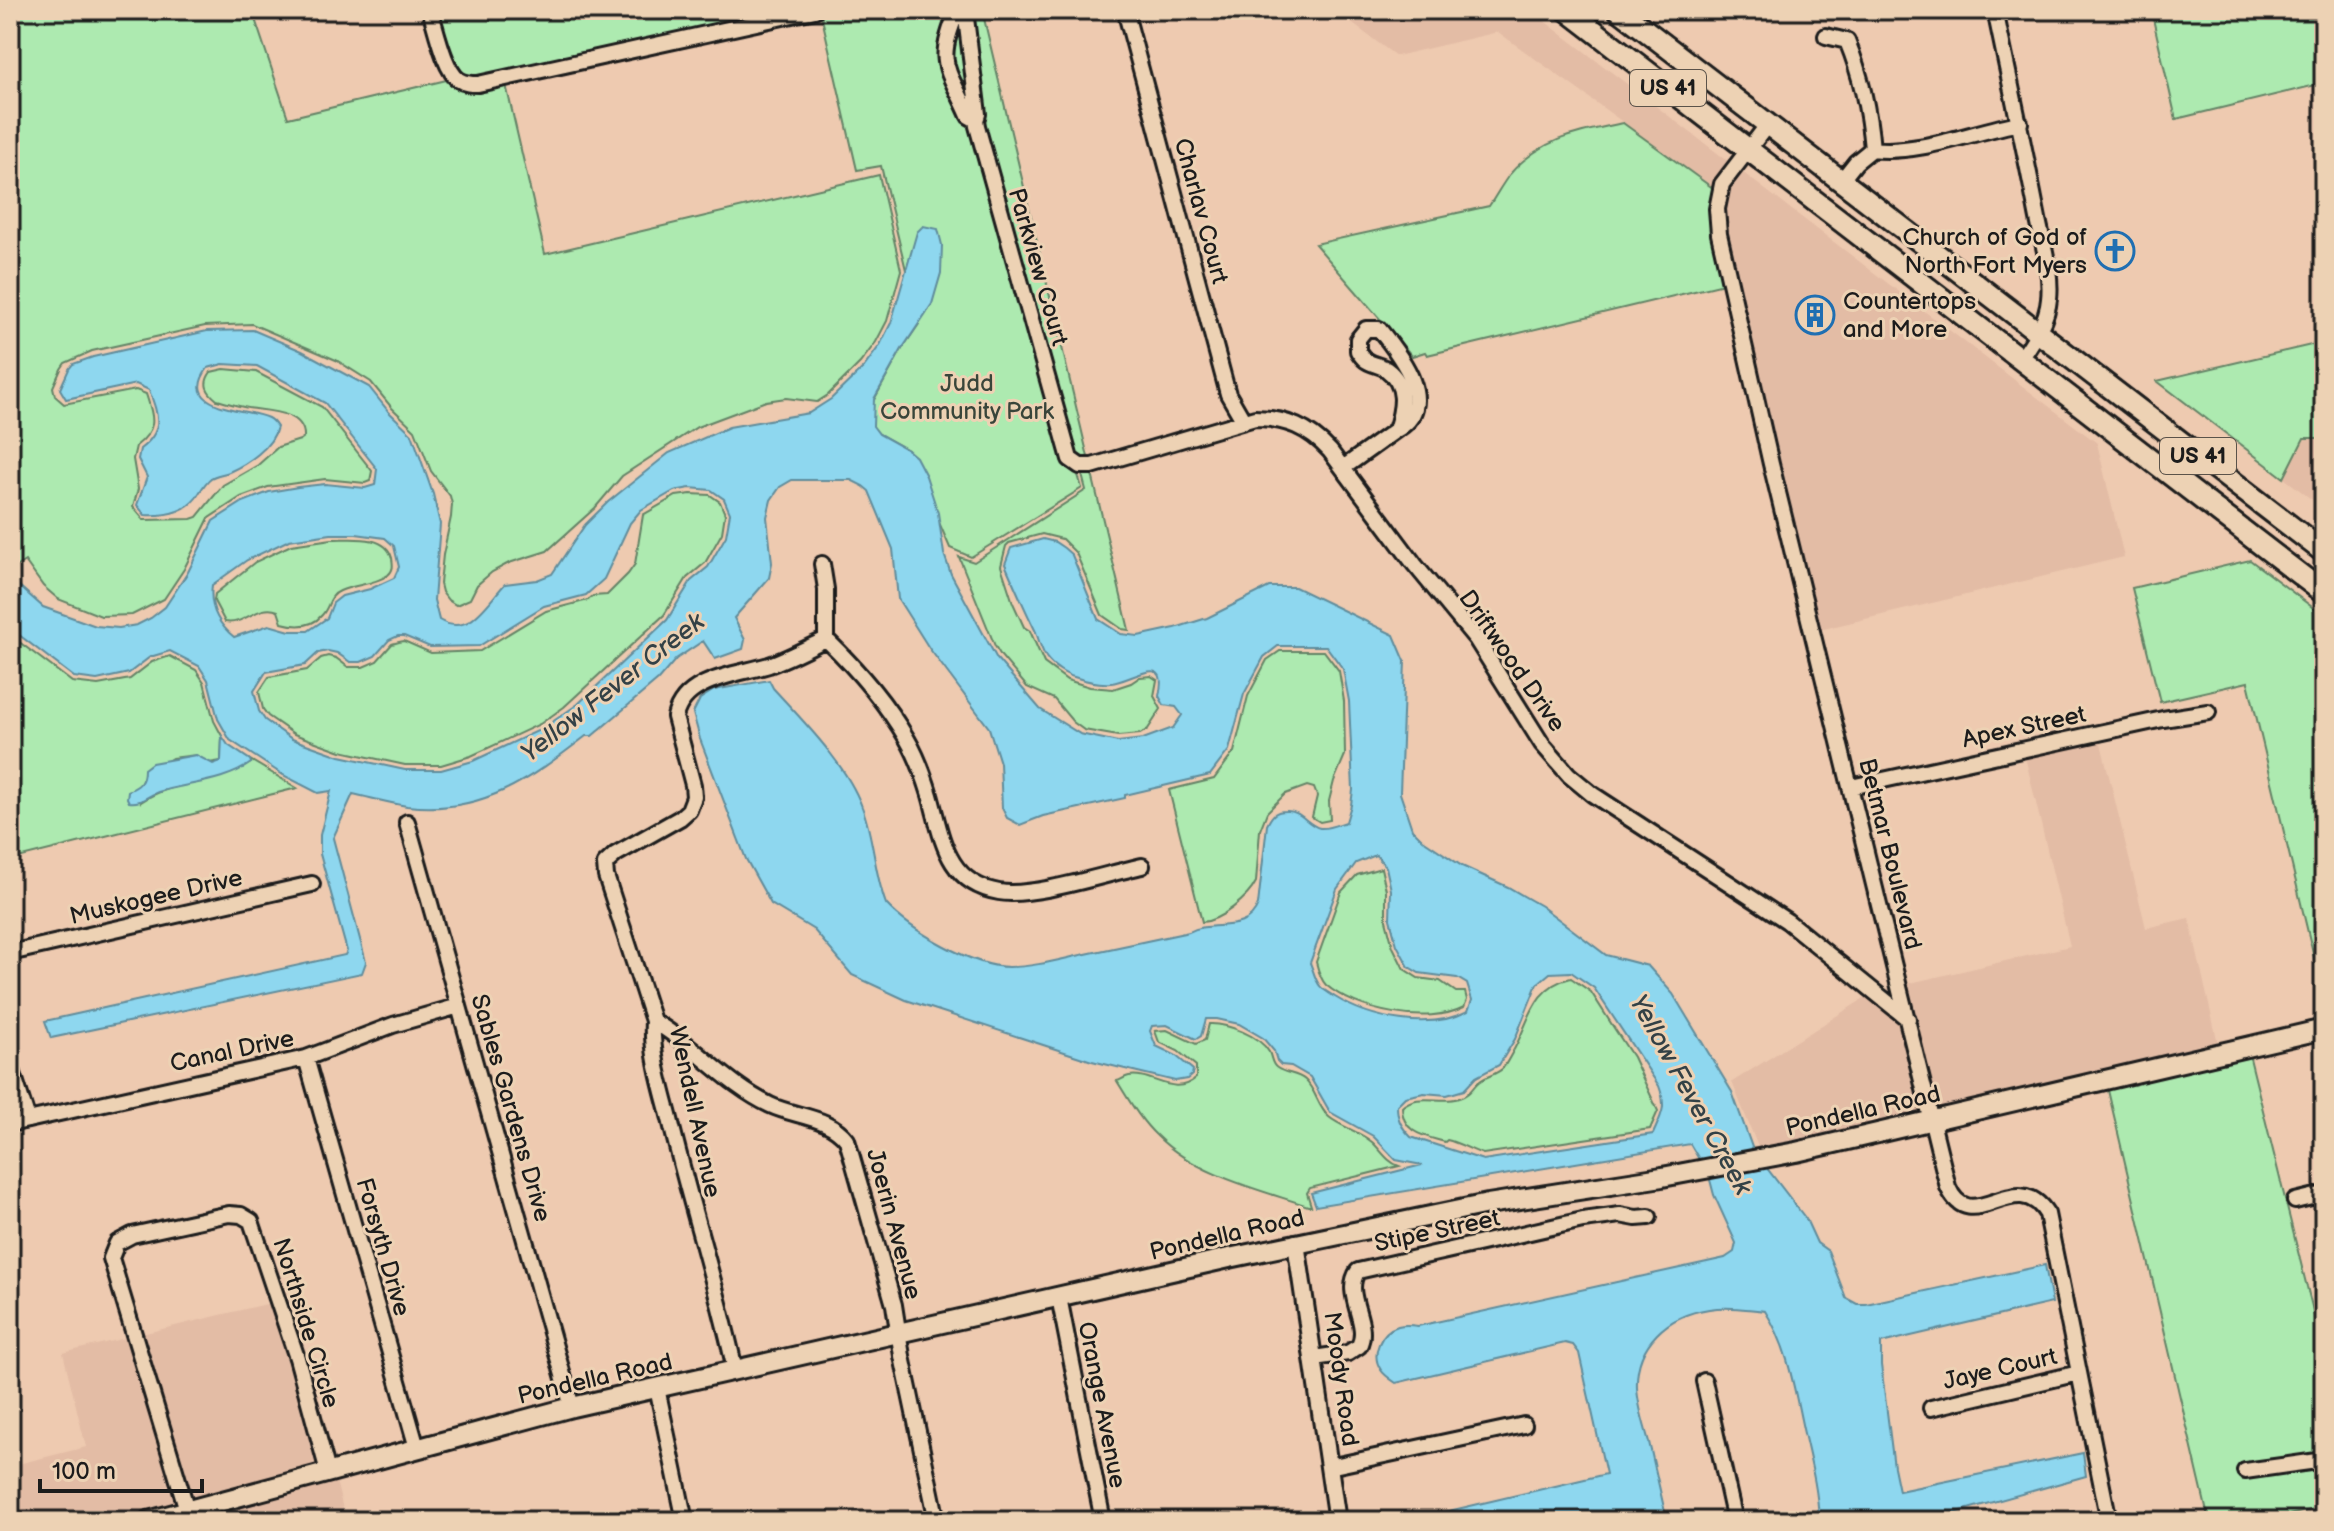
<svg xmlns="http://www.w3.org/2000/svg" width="2334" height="1531" font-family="'Balsamiq Sans',sans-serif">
<rect width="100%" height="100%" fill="#eecab0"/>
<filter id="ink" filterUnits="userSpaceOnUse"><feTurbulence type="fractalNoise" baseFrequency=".0125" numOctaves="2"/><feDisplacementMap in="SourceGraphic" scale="16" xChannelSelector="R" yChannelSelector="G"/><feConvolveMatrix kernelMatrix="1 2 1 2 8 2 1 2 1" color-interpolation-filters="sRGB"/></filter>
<g filter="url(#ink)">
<path fill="#e3bca5" d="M1334,10H1530L2097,443L2124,557L1819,630L1778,464L1730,296L1721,193L1498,32L1396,56Z
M2305,438H2324V509L2284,478Z
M2098,731L2146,928L2189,918L2219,1048L1760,1152L1732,1082L1876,991L2070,946L2023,748Z
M287,1299L332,1465L120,1521H21L10,1485V1466L86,1447L63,1353Z
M335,1477L346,1521H188L187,1517Z"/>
<path fill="#adeab0" stroke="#648366" stroke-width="2" d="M10,10H252L288,118L459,77L438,10H800L504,76L545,254L879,175L901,270L887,321L876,342L860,363L828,395L817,402L786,398L766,401L697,427L622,476L595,508L547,551L509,563L492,572L477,585L470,599L456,605L448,600L442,592L440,584L443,555L451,517L452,504L450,496L431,471L415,430L392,408L371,382L336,360L252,324L205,326L92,351L65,363L61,369L53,387L55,396L64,404L136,390L146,394C154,419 158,429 136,446L133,459L138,489L133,507L144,520L191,519L197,517L223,485L258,465L278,447L300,440L304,437C305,411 267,411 248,408C238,406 228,403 217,400C207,392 202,384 211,372L224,369L256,372L322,407L372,471L370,481L365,483L325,479L268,487L241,497L209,518L184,569L164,599L132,615L101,616L58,599L43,586L25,561L17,566H10Z
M837,10H962L976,120L973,137L993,199L1000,238L1013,263L1082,488L971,557L950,548L908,450L879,434L864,418L902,349L919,324L881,166L857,170L821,14Z
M967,10H982L1129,630L1122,629L1102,615L1076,553L1062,539L1042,534L1009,543L1006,546L1001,566L1013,603L1024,627L1030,631L1044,663L1067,680L1090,687L1113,689L1131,683L1140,677L1151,676L1157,680L1154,696L1161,709L1148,729L1140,734L1118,736L1084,730L1073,722L1054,699L1027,687L1001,656L995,646L959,557L974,562L1086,490L1080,467L1064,440L978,137Z
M2151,10H2324V83L2176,119Z
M1623,123L1721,194L1728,283L1427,355L1425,352L1412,356L1315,244L1489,206C1496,196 1502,184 1510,174C1541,138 1579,132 1623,123Z
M2324,342V438H2304L2284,478L2157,381Z
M691,494L710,495L720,502L725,514L722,533L705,563L687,578L664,615L564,707L540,724L471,756L441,765H405L341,751L294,734L268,716L263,709L259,692L269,677L307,670L321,658L328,656L336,658L348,667H363L377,661L392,644L399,642L404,641L431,653L480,651L546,611L588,600L593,596L607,595L628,574L635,564L643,515L676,496Z
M332,539C352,539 386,534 392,558C393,565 394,570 388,575C374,585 356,584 340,591C328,596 330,607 322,615C312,627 296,627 282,623L278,611C258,603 244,626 225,622L214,601L215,594L255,562L291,545Z
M2250,560L2324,616V991H2322L2248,682L2160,702L2132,588Z
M10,635L72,682L98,685L130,679L152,662L170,656L196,670L204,682L214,721L222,736L221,761L209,763L196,755L172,758L144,776L139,787L141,802C173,780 217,784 251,763L250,760L297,788L10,860Z
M1280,651H1324L1339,671L1344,701L1345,755L1334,781L1329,801L1330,820L1320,822L1312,817L1317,796L1314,788L1307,786L1285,794L1267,812L1260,830L1256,882C1248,898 1220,921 1202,922L1169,790L1214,779L1234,752L1248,696L1267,660Z
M1381,868L1386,890V920L1393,947L1404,969L1418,978L1440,981L1456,992H1465L1467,1000L1464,1007C1428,1026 1356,1011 1326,985C1321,980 1318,970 1316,962L1341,892L1357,875Z
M1571,978L1591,992L1616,1031L1633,1057L1658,1111L1650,1129L1483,1154C1470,1150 1460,1143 1447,1140L1445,1142C1424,1136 1402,1133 1402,1107C1419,1090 1448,1108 1467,1094C1472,1091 1475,1084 1480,1081C1487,1076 1497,1074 1502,1069C1506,1065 1509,1058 1512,1053C1530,1023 1531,987 1571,978Z
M1209,1024C1227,1023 1260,1036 1269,1052C1272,1058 1271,1064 1277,1068C1286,1074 1297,1073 1305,1080C1316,1090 1318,1108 1329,1117C1341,1127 1359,1131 1372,1142C1381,1150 1387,1162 1399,1166L1310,1188L1307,1193L1311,1206H1308C1257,1189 1196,1175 1157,1136C1140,1120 1129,1100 1117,1081C1121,1080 1124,1077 1129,1076C1152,1072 1173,1098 1196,1078V1066L1178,1051L1159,1042L1155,1031L1167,1030L1196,1044L1205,1040Z
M2249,1054L2321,1344H2324V1507L2261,1521H2209L2107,1086Z"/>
<path fill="#8ed7ef" stroke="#608c9b" stroke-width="2" fill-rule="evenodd" d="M923,226L938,229L942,245L941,273L932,304L902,349L874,399L873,426L879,434L908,450L916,457L926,476L938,513L944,554L951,574L997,659L1040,709L1080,734L1118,742L1143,739L1173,728L1182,715L1176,707L1164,705L1159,696C1170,650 1131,682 1111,683C1099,684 1086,681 1074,677C1066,675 1054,667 1049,661C1042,654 1039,641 1036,632C1025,610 1015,587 1005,564L1011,548L1043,539L1055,542L1064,548L1072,555L1098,619L1121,634L1138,636L1175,628L1207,618L1269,587H1295L1394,635L1405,661L1400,793L1412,829L1423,840L1462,866L1508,887L1541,906L1606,955L1648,966L1673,994L1732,1092L1753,1150L1806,1219L1817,1243L1828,1251L1846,1298L1857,1304H1866L2045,1265L2052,1303L1881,1343V1365L1894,1467L1899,1491L2083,1453L2086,1476L1925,1521H1819C1818,1489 1810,1460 1803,1429C1794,1388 1788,1346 1765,1311C1746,1309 1727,1306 1709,1309C1668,1315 1635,1344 1637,1388C1638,1406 1644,1424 1649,1442C1655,1469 1661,1495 1667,1521H1412L1426,1514H1436L1606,1474L1579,1353L1573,1345L1565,1343L1396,1383C1390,1379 1384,1375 1381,1370C1370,1354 1381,1331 1398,1326C1405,1324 1412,1325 1418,1326L1725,1258L1734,1252L1736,1243L1714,1195L1709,1176L1690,1144L1316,1206L1311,1193L1422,1165L1396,1160L1373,1136L1330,1112L1310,1077L1291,1066L1281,1065L1277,1061L1274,1051L1263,1038L1239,1024L1217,1019H1206L1201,1036L1196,1039L1167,1025L1152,1026L1150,1031L1156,1046L1175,1055L1193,1070L1192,1075L1187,1079L1175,1081L1092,1061L906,1000L852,975L814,930L771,904L746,859L700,739L693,713L700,699L714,690L769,680L773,688C803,721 847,765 862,807C874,838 874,873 886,904C910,930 973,967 1009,967C1033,967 1058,960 1081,955C1117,947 1153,940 1189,932C1212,919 1246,936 1258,905L1267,825C1272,815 1275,811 1286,811C1301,810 1307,825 1320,828C1328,829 1339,824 1346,822L1351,805L1353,790L1349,701L1343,669L1326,646H1278L1264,657L1244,694L1229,750L1210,775L1125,795V798L1043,816L1020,825L1007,818L1002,808L1000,763L989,728L929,648L898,599L893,549L869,491L863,486L851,480H792L780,487L771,500L767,517L772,563L769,578L734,618L745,640L743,649L715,659L703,641L676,659L658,680L592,736H586C530,779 482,815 407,806C389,803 371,798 353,794L333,838L366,962L362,973L51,1038L45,1021L345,955L347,951L320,854V835L331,791L318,793L283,775L230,740L218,719L208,680L199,666L170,651L150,657L129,673L97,680L74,677L10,628V578L43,607L96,626L119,628L137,625L151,618L165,607L188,572L213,521L243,502L269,492L298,487L325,484L365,488L375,485L377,469L325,403L257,366L223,364L208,368C177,410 247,408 268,418C272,420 275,424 277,427C273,447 247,464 229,472C224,474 216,475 211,478C205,482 200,492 196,498C184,513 163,516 145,515L137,505L147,477L138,459L140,449C164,431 159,417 149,390L136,384L66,399L60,389L69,369L73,364L93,357L207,331L253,330L302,351L369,387L389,412L412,434L433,494L440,524L434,600L439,620C469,638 486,604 505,584L537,580L552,574L585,525L608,502L669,453L729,427L809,413L831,399L864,367L880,345L891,323L917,232ZM690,488L711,490L724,499L730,513L726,536L708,567L691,581L667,620L578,704L542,729L473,761L441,770H405L340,756L292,739L265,720L259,711L254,691L266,672L305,665L318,653L328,651L337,653L350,662H361L375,656L389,640L398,636H404L430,647L479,646L544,606L586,595L604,579L630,523L641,510L674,491ZM331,534H356L385,538L394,546L399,567L394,578L370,589L342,596L333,603L327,618L308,631H290L269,625L234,637C217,623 209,607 212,585L247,560L289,540ZM1376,855L1386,867L1391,890L1390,919L1397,945L1409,967L1419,973L1457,978L1467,984L1472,1000L1468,1011C1430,1031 1370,1019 1335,997C1331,994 1323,990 1320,986C1315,980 1313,969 1310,963L1337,889L1356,863ZM1571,972L1594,988L1659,1086C1667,1107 1662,1114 1653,1134L1483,1160L1411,1137C1401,1127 1397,1119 1397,1105L1405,1097L1424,1093L1447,1095L1464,1090L1476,1077L1499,1065L1515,1039L1537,984L1550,973Z
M222,736L228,745L250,760L251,763C225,782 188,783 158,792C147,796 141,804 129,802L127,798L128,791C140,786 144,782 144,769L152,763L196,755L213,764L221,761Z"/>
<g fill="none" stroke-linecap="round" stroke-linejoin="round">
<defs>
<path id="minor" d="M430,10C436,28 444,70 459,80C465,84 471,84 478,84L815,10
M958,10C934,65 948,67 969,116L976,120
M965,10L978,114L976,120L977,126L1070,459L1080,466H1092L1255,418C1286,418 1309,428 1330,451L1415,565L1476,639L1542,744L1569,775L1592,794L1787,921L1908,1019
M1125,10L1228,394L1243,420
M1995,10C2009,78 2024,146 2037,214C2042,241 2052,272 2049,299C2047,322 2033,341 2021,359
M1826,36L1847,41C1861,75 1869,113 1872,149
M1768,124L1722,184L1717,209L1719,234L1771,464L1948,1187C1971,1240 2016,1164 2047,1214L2109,1521
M1841,181L1856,162L1872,149C1920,155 1973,131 2020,123
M1366,329H1379C1401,356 1440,406 1396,430C1403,408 1408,385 1386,369C1380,365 1373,365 1367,361C1363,359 1361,355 1358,351V339Z
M1343,468L1396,430
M822,564L826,589V639C856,668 886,703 907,739C917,756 924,775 930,795C942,837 946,883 999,892C1032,898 1106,874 1142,866
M1851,787L2163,719L2208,712
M407,822L572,1407
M10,953L312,884
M653,1021C695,1045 726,1084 770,1105C795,1117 829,1116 847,1140L894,1305L902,1356L937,1521
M306,1058L417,1448
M10,1064L28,1120
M10,1124L306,1058L393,1025L459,1006
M2295,1201L2324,1194
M1059,1297L1103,1521
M1314,1358L1348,1353L1359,1346C1371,1323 1342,1294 1358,1271L1583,1220L1620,1215L1636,1218L1649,1217
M735,1370C717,1286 690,1203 670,1119C662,1088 651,1053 653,1021L606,876L605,864L616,854L680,818L689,810L694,797L693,785L675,717C684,678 736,675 769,665C789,658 807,648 826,639
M1704,1381L1735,1521
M657,1388L685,1521
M1931,1408L2079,1373
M1329,1467L1524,1425
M2245,1471L2324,1460
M187,1510L111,1258L117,1243L132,1235L229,1214L241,1215L251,1221L297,1358L328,1472
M10,1515L12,1521"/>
<path id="tertiary" d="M1296,1243L1337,1521"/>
<path id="secondary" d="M148,1521L572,1407L1229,1258L1488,1204L1662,1177L1796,1152L2324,1029"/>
<path id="primary" d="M1567,10L2324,593
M1619,10L2324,552"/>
</defs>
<use href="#minor" stroke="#1c1c1c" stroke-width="20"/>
<use href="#tertiary" stroke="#1c1c1c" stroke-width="22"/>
<use href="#secondary" stroke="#1c1c1c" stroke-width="24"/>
<use href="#primary" stroke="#1c1c1c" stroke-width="26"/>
<use href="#minor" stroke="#edd2b4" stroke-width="14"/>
<use href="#tertiary" stroke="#edd2b4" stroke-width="16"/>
<use href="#secondary" stroke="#edd2b4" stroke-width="18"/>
<use href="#primary" stroke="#edd2b4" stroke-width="20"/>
</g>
</g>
<defs>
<symbol id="church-ring" viewBox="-11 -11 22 22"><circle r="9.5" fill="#edd2b4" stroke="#1f6fb2" stroke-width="1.5"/><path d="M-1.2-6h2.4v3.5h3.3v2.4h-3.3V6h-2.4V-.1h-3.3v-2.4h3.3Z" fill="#1f6fb2"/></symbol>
<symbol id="building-ring" viewBox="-11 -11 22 22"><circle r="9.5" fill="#edd2b4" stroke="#1f6fb2" stroke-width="1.5"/><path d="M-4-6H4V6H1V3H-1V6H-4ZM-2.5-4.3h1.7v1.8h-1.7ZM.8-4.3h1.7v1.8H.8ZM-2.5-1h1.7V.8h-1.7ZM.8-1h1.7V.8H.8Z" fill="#1f6fb2"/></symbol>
</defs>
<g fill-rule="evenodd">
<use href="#church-ring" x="2093" y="229" width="44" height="44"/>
<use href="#building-ring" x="1793" y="293" width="44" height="44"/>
</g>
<g text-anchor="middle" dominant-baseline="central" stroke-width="6" stroke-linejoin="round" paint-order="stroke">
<g fill="#edd2b4" stroke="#5b534a" stroke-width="2">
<rect x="1630" y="70" width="76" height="36" rx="6"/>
<rect x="2160" y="438" width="76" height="36" rx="6"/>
</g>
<g font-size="22" font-weight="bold" fill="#1c1c1c">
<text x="1668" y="88">US 41</text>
<text x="2198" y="456">US 41</text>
</g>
<g font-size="24" fill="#1c1c1c" stroke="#edd2b4">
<text transform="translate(1201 211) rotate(75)">Charlav Court</text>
<text transform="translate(1038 267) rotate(74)">Parkview Court</text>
<text transform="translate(1512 661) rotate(55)">Driftwood Drive</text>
<text transform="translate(2024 727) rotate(-12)">Apex Street</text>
<text transform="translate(1890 854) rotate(76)">Betmar Boulevard</text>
<text transform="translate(156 897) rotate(-13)">Muskogee Drive</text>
<text transform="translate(232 1051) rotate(-12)">Canal Drive</text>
<text transform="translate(511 1108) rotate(74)">Sables Gardens Drive</text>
<text transform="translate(1863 1111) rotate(-13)">Pondella Road</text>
<text transform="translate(695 1112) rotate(78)">Wendell Avenue</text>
<text transform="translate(894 1224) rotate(75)">Joerin Avenue</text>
<text transform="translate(1437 1231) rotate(-12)">Stipe Street</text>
<text transform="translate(1227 1235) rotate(-13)">Pondella Road</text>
<text transform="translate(383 1247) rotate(74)">Forsyth Drive</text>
<text transform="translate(306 1323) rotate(73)">Northside Circle</text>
<text transform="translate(2000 1369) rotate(-13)">Jaye Court</text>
<text transform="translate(595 1379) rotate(-13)">Pondella Road</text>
<text transform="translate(1341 1379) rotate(82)">Moody Road</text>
<text transform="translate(1102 1405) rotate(79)">Orange Avenue</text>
</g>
<g font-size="24" fill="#1c1c1c" stroke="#edd2b4" text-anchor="end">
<text x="2087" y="237">Church of God of<tspan x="2087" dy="28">North Fort Myers</tspan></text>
<text x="1843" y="301" text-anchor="start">Countertops<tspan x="1843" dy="28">and More</tspan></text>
</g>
<g font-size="24" fill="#39453a" stroke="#edd2b4">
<text x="967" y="383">Judd<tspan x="967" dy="28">Community Park</tspan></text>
</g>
<g font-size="26" font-style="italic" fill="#334146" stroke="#edd2b4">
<text transform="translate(613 688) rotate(-38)">Yellow Fever Creek</text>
<text transform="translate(1690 1095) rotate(61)">Yellow Fever Creek</text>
</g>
</g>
<rect width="2334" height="1531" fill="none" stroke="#edd2b4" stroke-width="40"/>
<rect x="20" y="20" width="2294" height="1491" fill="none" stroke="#1c1c1c" stroke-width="3" filter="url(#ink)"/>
<path d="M40 1479v12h162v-12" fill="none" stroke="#1c1c1c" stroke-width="4"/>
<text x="52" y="1479" font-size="24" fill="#1c1c1c" stroke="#edd2b4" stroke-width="6" paint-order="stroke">100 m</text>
</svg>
